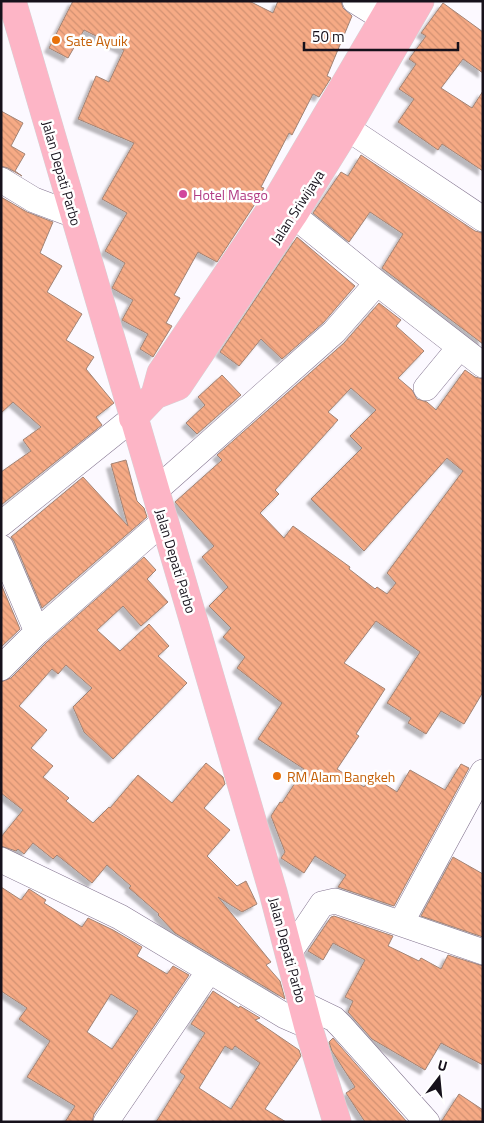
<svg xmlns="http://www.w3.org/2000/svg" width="484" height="1123" font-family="'Titillium Web',sans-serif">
<defs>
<pattern id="building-back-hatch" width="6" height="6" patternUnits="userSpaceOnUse" patternTransform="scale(1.25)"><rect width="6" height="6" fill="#f6aa85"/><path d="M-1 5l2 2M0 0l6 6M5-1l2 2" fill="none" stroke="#d29172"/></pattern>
<filter id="shadow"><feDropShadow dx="-4.5" dy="4.5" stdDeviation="1" flood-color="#0004"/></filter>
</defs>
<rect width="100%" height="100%" fill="#fcf9ff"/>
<path fill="url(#building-back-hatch)" stroke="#a28374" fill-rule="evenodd" filter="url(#shadow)" d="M73,1H249L273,13L278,1H341L343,8L352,16L327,76L331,78L319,97L313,94L292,135L289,133L261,187L264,188L253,207L217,262L198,252L174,295L180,298L166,323L172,326L153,357L140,349L148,334L122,320L133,300L112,288L125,263L105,251L127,213L102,199L134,143L78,119L96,76L109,82L124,50L84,30L68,58L49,48Z
M443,3L483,32V73L463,59L441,88L472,108L483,91V171L442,144L438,150L398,122L414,99L399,89L416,64L409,59L426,36L421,33Z
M1,111L23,123L11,146L25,154L15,171L22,176L8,168L1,166Z
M361,155L475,231L483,233V344L382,268L403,234L370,212L349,242L313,213L341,172L348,176Z
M1,197L27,212L53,222L40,253L62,266L47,292L82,314L66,340L94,357L86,369L114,403L96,417L102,425L1,505V472L31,451L23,440L41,427L13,402L1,413Z
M297,237L355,286L324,322L282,359L261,339L239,366L220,352Z
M379,303L401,320L396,326L424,351L398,378L412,390L417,399L427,402L436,410L465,370L475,377L483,379V692L464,724L441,711L426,734L408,723L411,718L387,703L420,652L376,621L344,663L385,689L356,734L359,736L337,769L364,787L372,776L397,792L410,770L445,790L461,764L469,768L394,906L338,887L346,875L315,856L304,873L281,858L285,852L271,816L280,802L282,803L304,769L258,739L282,703L237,668L245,657L223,637L231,628L209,606L228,587L202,557L214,546L175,502L222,460L217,455L344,343ZM351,388L376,410L350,436L362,448L311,499L364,551L447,458L463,471L387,573L396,583L387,594L377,587L375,589L349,569L350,567L293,526L284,538L260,513L279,494L275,490L338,420L328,412Z
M222,375L241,395L197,434L186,423L205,405L198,397Z
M126,460L137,501L144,508L147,517L42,608L14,541L11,537L83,477L128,526L111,464Z
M144,557L156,570L147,579L168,602L141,626L123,606L97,630L120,651L149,624L169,646L158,656L187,683L113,759L84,732L73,707L92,688L66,665L58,674L52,669L19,706L47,730L31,748L53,766L43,777L69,798L66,801L93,823L109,807L110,808L138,775L172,803L206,763L223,777L225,784L204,808L230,830L207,856L237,886L246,881L257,904L242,912L218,897L271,962L266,965L280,981L285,999L175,933L158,915L159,914L129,888L131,886L107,865L92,883L57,855L53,859L33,843L24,854L18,849L16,851L1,846V837L23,810L1,793V682L11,678L47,642Z
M1,584L20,629L1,647Z
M453,857L483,874V937L421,916Z
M1,887L21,900L29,889L46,900L44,903L82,927L88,918L113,930L142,947L137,956L167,974L173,966L189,975L94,1114L92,1122H65L75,1106L27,1077L50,1041L19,1019L27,1008L1,991ZM111,994L138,1011L112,1049L87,1032Z
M334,916L393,936L388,946L419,961L421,958L441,969L448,955L483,966V1065L441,1043L425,1070L372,1039L348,1012L353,1001L345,997L365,960L333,943L323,960L308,951L331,917Z
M213,991L239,1008L240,1006L260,1018L255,1020L299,1050L301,1056L265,1109L286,1122H156L185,1076L180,1072L205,1033L191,1024ZM225,1046L232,1050L235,1046L260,1063L231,1109L199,1088Z
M333,1038L407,1122H365L346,1093L355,1087L332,1051L329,1042Z
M459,1094L483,1110V1122H441Z"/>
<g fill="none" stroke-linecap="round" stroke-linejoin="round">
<defs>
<path id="street" d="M355,1L384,19
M347,128L483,219
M1,180L34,200L74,215
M277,204L293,215L377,283L483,365
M426,388L459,348
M155,491L334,332L377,283
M1,524L133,418
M1,547L37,632
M1,668L37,632L164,521
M1,860L120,917L285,1016L308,1026
M401,923L483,772
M289,953L322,904L335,901L483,952
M303,1004L334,1019L341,1026L427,1122
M106,1122L209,971"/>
<path id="primary" d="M12,1L273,892L308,1026L337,1122
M155,395L161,373L275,203L394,1
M133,418L155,395L178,386L293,215L347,128L420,1"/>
</defs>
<use href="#street" stroke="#847590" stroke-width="26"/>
<use href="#primary" stroke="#d5d4d6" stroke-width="29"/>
<use href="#street" stroke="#fff" stroke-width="25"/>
<use href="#primary" stroke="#fdb5c6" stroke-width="28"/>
</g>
<g fill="#e8710a" stroke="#fff" stroke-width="2">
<circle cx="56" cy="40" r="5"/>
<circle cx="277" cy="776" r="5"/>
</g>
<circle fill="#d1479c" stroke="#fff" stroke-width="2" cx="183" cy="194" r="5"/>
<g text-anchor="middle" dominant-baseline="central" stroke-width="5" stroke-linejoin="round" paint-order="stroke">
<g font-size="14" fill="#c56008" stroke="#fff" text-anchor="start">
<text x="66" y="40">Sate Ayuik</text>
<text x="287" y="776">RM Alam Bangkeh</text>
</g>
<g font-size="14" fill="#16111b" stroke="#fff">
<text transform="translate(62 173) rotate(74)">Jalan Depati Parbo</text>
<text transform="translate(297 207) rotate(-57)">Jalan Sriwijaya</text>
<text transform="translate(176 561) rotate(73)">Jalan Depati Parbo</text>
<text transform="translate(288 950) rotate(75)">Jalan Depati Parbo</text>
</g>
<g font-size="14" fill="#b23c85" stroke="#fff" text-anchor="start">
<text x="193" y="194">Hotel Masgo</text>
</g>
</g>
<rect width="484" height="1123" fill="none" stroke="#16111b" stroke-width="5"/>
<g transform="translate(439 1078) rotate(16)" stroke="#ffffff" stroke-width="4" paint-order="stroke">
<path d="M0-4L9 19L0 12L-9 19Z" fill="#16111b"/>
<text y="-8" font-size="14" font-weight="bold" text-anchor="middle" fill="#16111b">U</text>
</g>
<path d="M304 42v8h154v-8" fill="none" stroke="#16111b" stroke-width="2.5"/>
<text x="312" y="42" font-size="15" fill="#16111b" stroke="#ffffff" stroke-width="4" paint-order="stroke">50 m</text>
</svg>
